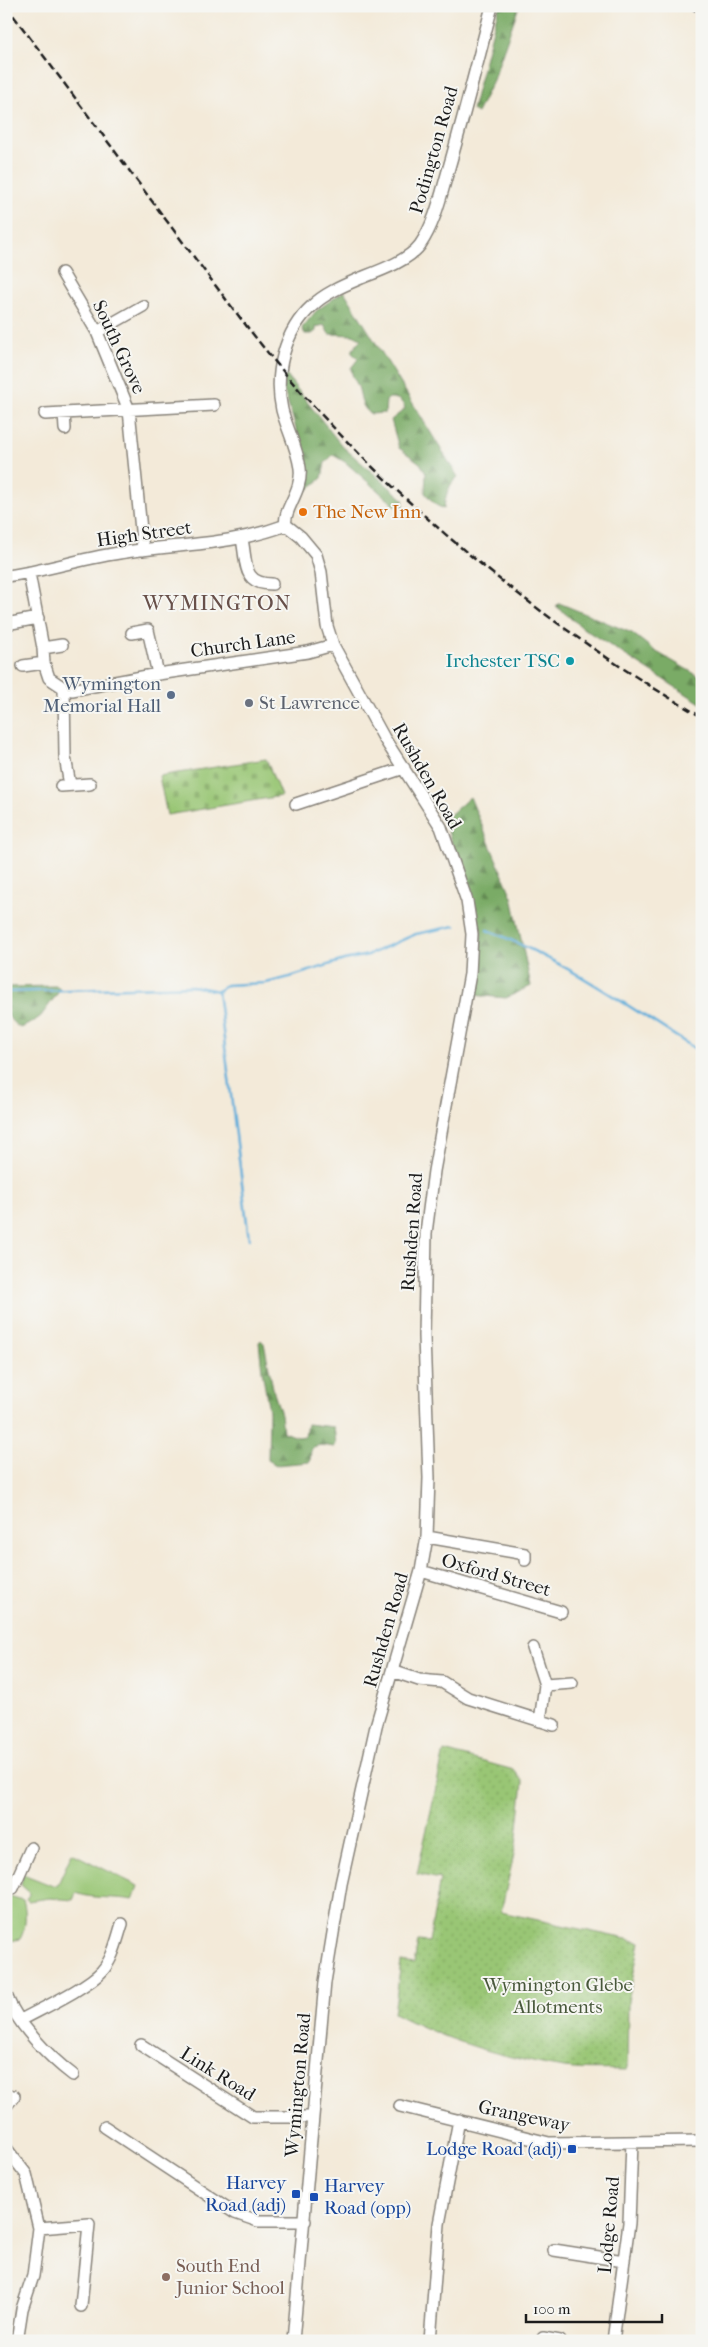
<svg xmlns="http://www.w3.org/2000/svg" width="708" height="2347" font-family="'IM FELL French Canon',serif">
<defs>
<pattern id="forest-firs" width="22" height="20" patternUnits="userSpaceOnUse" patternTransform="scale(1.25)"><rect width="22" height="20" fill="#7aab66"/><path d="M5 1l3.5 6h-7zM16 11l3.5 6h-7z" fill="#638a53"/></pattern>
<pattern id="cemetery-stones" width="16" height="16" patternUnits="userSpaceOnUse" patternTransform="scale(1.25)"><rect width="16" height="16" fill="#99c674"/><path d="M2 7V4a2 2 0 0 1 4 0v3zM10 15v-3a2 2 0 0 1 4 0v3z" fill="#83aa64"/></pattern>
<pattern id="garden-dots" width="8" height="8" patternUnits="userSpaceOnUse" patternTransform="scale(1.25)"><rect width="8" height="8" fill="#99c674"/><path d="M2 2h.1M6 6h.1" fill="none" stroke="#83aa64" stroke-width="1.8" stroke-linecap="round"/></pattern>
</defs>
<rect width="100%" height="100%" fill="#f6f6f2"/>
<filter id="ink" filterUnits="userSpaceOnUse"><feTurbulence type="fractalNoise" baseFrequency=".02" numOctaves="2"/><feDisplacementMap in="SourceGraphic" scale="10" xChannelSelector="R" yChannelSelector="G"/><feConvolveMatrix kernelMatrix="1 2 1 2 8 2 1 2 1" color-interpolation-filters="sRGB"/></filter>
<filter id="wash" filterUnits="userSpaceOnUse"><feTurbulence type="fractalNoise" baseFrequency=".0096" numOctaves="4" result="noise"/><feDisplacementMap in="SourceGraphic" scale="20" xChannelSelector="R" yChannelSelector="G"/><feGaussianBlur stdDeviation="1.12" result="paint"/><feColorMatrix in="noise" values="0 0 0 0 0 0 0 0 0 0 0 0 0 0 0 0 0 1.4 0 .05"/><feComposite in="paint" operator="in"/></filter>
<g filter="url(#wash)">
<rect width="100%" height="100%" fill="#f3ead9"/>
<path fill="#99c674" stroke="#5a7148" d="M72,1853L138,1886L133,1900C114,1896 95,1900 76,1893L73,1900L50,1898L28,1901L26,1899L30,1893L21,1885L23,1874L53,1886L58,1884Z
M6,1895L23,1900C27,1911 26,1929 20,1939L6,1942Z"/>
<path fill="url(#forest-firs)" stroke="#4b6441" d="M499,6H519L493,80L477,113L472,110Z
M344,291L458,477C448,484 445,498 444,509L436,505L425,493L426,473L420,463L399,448L391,420L405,409C402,400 398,398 389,398L386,401L385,413L371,414C361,407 362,401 359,390C357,381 352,379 351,368L358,359L351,352L361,339L353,335L329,334L324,325L316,327V331L312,334H305L302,328L316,311Z
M283,371L342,446L403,499L404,506L399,509L345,462L333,455L325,463L322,478L307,490L306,461L283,387Z
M559,603L632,633L655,651L702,678V704L584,629L556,606Z
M470,797L512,897L531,986L506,998L472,995L481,952V930L444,820Z
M57,986L60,990L41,1016L33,1022L21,1028C3,1019 6,1004 6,987Z
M261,1340L264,1343L274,1393L281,1414L283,1432L298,1437L305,1436L307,1424L334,1427L336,1444L334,1447C326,1446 317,1443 311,1449L310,1462L276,1465L268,1460L269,1411L262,1371L259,1342Z"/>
<path fill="url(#cemetery-stones)" stroke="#5a7148" d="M266,759L281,796L167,815L159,776Z"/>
<path fill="url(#garden-dots)" stroke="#5a7148" d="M444,1751L514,1770L523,1782L516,1845L501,1912L640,1942L628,2001L627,2070C604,2069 579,2071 558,2067C502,2057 444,2040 394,2013L401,1962L414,1964L418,1941L429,1942L440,1879L417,1874Z"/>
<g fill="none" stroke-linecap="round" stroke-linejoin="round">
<path stroke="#61aeda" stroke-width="2.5" d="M487,930C564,960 632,1009 702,1053
M218,991L249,1239
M6,992L192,986L218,991L226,985L266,983L290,977L344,960L368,955L416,934L455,926"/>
</g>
</g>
<g filter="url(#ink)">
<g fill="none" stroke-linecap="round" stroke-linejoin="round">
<defs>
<path id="minor" d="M62,273L97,332L129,410L143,550
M97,332L143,306
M64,413L65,429
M45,414L214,405
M286,525L301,537L316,555L321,572L327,626L333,645L384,738L441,827L467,901L472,934L470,974L434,1171L426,1233L424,1336L429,1478L427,1537L421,1571L376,1726L341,1884L325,1982L293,2341
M286,525C282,510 303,492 300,468C297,447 287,429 282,410C274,374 284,331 312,306C325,293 345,285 361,278C379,271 408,261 420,245C435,223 441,195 448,171C464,116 478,61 492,6
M242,539C247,563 242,584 272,584
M29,573L43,648L44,663L49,678L64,688L72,690L158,674L308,652L333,645
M6,576C47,571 85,557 126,552C181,544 233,545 286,525
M6,624L38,618
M132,633L148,630L158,674
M43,648L62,645
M23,666L44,663
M64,688L65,757L70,785
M61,786L90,784
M296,804L404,768
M427,1537L525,1554V1560
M421,1571L561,1612
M533,1648L545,1685L540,1721
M392,1671L419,1680L442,1682L468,1698L554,1725
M545,1685L572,1683
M6,1888H13L31,1848
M6,1995C17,2024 49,2057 73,2075
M21,2020C41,2009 88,1987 102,1971C113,1959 117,1939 122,1924
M141,2045L253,2117H312
M6,2106L14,2096
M400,2106L549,2143L702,2141
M105,2127L235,2213L258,2221H305
M6,2148L26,2174L39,2228L33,2276L22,2309L17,2341
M39,2228L89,2224L81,2306
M554,2250L624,2261
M543,2338L560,2341
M430,2341L439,2224L459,2120
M613,2341L629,2223L632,2142"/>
</defs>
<use href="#minor" stroke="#88837a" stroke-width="14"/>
<use href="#minor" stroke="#fff" stroke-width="11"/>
<path stroke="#1c1c1c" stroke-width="2.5" stroke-dasharray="8 4" stroke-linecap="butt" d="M6,6C59,76 111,146 163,216C208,275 251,335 300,391C414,519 553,631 702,717
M689,6L702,16"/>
</g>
</g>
<circle fill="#e8710a" stroke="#f6f6f2" stroke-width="2" cx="303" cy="512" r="5"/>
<circle fill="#0f9aa8" stroke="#f6f6f2" stroke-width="2" cx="570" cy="661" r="5"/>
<circle fill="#5c6f8a" stroke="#f6f6f2" stroke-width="2" cx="171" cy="695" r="5"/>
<circle fill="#6b7280" stroke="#f6f6f2" stroke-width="2" cx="249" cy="703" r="5"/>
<g fill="#1a4fb4" stroke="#f6f6f2" stroke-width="2">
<rect x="567" y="2144" width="10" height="10" rx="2.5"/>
<rect x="291" y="2189" width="10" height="10" rx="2.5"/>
<rect x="309" y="2192" width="10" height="10" rx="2.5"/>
</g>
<circle fill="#8d6e63" stroke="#f6f6f2" stroke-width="2" cx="166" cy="2277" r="5"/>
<g text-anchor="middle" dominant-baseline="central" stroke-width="4" stroke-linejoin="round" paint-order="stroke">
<g font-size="19" fill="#1c1c1c" stroke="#f6f6f2">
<text transform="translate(434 150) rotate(-74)">Podington Road</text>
<text transform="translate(119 347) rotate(65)">South Grove</text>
<text transform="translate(144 534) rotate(-8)">High Street</text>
<text transform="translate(243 644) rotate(-8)">Church Lane</text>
<text transform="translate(427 776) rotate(60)">Rushden Road</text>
<text transform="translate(412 1232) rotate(-86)">Rushden Road</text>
<text transform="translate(496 1575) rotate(16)">Oxford Street</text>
<text transform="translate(386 1630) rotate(-74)">Rushden Road</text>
<text transform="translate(218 2074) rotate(32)">Link Road</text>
<text transform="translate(298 2085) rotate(-85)">Wymington Road</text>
<text transform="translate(524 2116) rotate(12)">Grangeway</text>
<text transform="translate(609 2225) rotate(-85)">Lodge Road</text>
</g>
<g font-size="19" fill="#c56008" stroke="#f6f6f2" text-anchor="start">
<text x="313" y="512">The New Inn</text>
</g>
<g font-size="19" fill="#0d838f" stroke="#f6f6f2" text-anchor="end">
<text x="560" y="661">Irchester TSC</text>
</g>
<g font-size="19" fill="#4e5e75" stroke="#f6f6f2" text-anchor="end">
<text x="161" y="684">Wymington<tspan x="161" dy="22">Memorial Hall</tspan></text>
</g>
<g font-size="19" fill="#5b616d" stroke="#f6f6f2" text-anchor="start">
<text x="259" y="703">St Lawrence</text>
</g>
<g font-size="19" fill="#48583b" stroke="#f6f6f2">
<text x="558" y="1985">Wymington Glebe<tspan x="558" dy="22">Allotments</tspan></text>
</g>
<g font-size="19" fill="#164399" stroke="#f6f6f2" text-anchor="end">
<text x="562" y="2149">Lodge Road (adj)</text>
<text x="286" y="2183">Harvey<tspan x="286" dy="22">Road (adj)</tspan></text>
<text x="324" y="2186" text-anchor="start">Harvey<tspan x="324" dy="22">Road (opp)</tspan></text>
</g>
<g font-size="19" fill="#785e54" stroke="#f6f6f2" text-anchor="start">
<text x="176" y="2266">South End<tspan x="176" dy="22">Junior School</tspan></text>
</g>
<g font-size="21" letter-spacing="1" fill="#68504a" stroke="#f6f6f2">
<text x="217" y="603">WYMINGTON</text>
</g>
</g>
<rect width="708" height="2347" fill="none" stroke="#f6f6f2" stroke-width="25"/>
<path d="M526 2314v8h136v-8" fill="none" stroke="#1c1c1c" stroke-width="2.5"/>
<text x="533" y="2314" font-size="15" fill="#1c1c1c" stroke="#f6f6f2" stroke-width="4" paint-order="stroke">100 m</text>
</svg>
